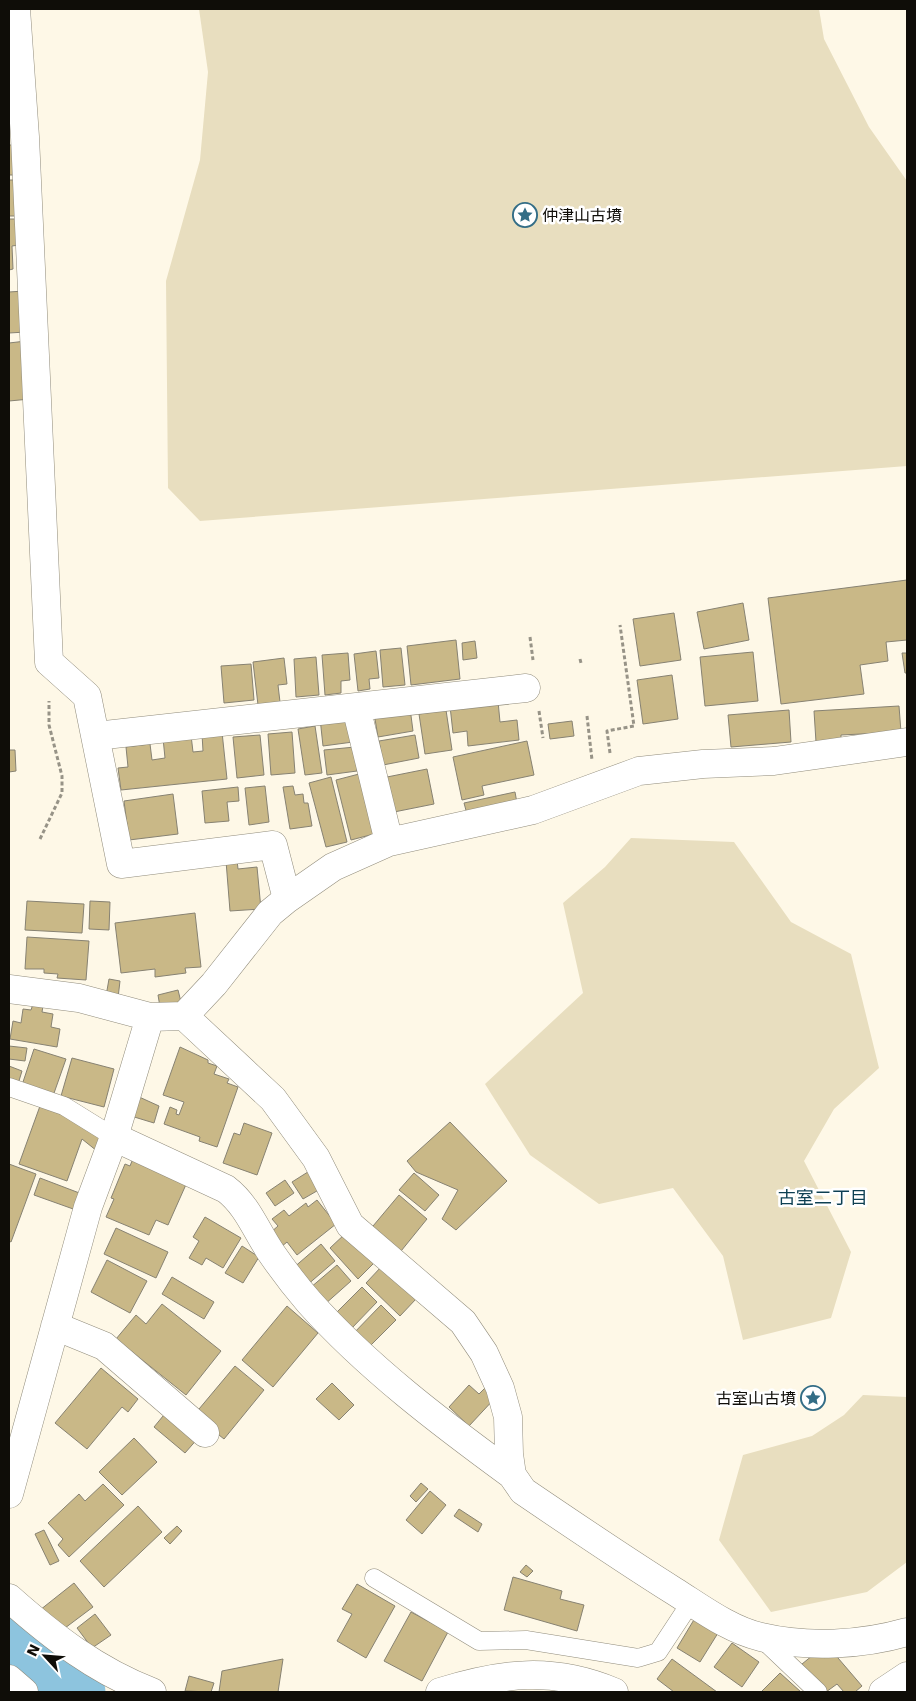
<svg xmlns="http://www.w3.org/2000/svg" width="916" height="1701" font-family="'DejaVu Sans','Noto Sans JP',sans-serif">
<rect width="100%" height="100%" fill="#fef8e7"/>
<path fill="#e8debf" d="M199,9H819L824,39L869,127L907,181V466L200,521L168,488L166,281L200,160L208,72Z
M631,838L734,842L791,922L851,954L879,1068L834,1109L804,1161L851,1252L831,1318L743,1340L723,1256L673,1188L599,1204L530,1155L485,1084L583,993L563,903L605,867Z
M863,1395L907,1397V1562L867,1592L771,1612L719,1540L743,1455L812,1436L844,1415Z"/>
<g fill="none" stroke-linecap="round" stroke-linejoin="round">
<path stroke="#8dc4de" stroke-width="51" d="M9,1641L46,1673L80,1692"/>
</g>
<path fill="#c9b887" stroke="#878272" d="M9,145H17L18,175H9Z
M9,180H19L21,216H9Z
M9,219H17L19,245L12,246L13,269L9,270Z
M24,291L26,332L9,333V292Z
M26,341L30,399L9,401V343Z
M907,580V640L886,642L888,661L860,665L864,694L781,704L768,598Z
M743,603L749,640L704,649L697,612Z
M674,613L681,660L640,666L633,619Z
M456,640L460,679L411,685L407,646Z
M475,641L477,658L463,660L462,643Z
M401,648L405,685L383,687L380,650Z
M376,651L379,678L369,679L370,689L358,691L354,654Z
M753,652L758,701L705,706L700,657Z
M348,653L350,680L341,681V693L325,695L322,655Z
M902,653H907V673H905Z
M316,657L319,695L296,697L294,659Z
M284,658L287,684L278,685L280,702L258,705L253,662Z
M251,664L254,700L224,703L221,666Z
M672,675L678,719L643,724L637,680Z
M498,701L500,722L517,720L519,740L468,746L467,731L453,733L450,706Z
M899,706L901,732L841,735V741L816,742L814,711Z
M410,708L413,731L378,737L374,713Z
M446,710L452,750L425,754L419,714Z
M789,710L791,742L731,747L728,715Z
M320,718L351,719L353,742L323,746Z
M572,721L574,736L550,739L548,724Z
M315,726L322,773L305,775L298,729Z
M222,732L227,779L121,790L118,768L128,767L126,747L150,744L152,760L165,758L163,738L191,735L193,752L203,751L202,734Z
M292,732L295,773L271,775L268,734Z
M260,735L264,775L237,778L233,737Z
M415,735L419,758L383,765L379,741Z
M527,741L534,775L482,786L484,795L462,800L453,757Z
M355,747L357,771L327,775L324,750Z
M9,750H15L16,771L9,772Z
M427,769L434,804L394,812L387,777Z
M359,774L374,834L351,840L336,780Z
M331,777L347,842L326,847L309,783Z
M265,786L269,822L249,825L245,788Z
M293,786L295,795L303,794L304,803H308L312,826L290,829L283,787Z
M238,787L239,801L227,802L229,821L205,823L202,791Z
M515,792L517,803L467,814L464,803Z
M173,794L178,834L129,840L124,801Z
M237,860L238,869L257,867L261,909L230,911L226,861Z
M27,901L84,904L82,933L25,930Z
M90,901L110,902L109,930L89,929Z
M195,913L201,967L185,968L186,973L155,977V969L121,973L115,923Z
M27,937L89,941L86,980L57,978L58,974L44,973V969H25Z
M109,979L120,981L118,998L106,996Z
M178,990L181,1002L160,1007L158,995Z
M33,1004L43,1006L42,1012L53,1014L51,1027L60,1029L57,1047L10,1039L13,1021L21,1023L23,1009L31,1010Z
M9,1046L27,1048L25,1061L9,1059Z
M180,1047L208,1060V1063L217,1066L214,1074L229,1079L227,1083L238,1087L217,1147L199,1141L200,1137L164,1124L170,1107L177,1110L176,1114L179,1115L184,1102L163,1095Z
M34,1049L66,1059L53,1096L22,1085Z
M72,1058L114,1069L104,1107L61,1096Z
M9,1066L22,1071L18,1084L9,1080Z
M137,1096L159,1106L154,1123L131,1116Z
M40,1106L85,1121L107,1140L97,1151L82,1139L67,1181L19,1164Z
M450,1122L507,1181L456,1230L442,1219L458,1190L416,1172L407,1161Z
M244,1123L272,1133L257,1175L223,1163L234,1133L240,1135Z
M134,1156L188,1180L168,1225L156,1220L149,1235L106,1217L114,1199L111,1198L125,1164L130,1166Z
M9,1164L36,1174L11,1242L9,1241Z
M311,1170L322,1188L303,1199L292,1182Z
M414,1173L439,1195L425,1211L399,1190Z
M40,1178L82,1194L76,1210L34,1195Z
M285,1180L294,1193L275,1206L266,1193Z
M399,1195L427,1219L397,1256L368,1232Z
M317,1200L336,1224L297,1255L287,1242L281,1247L270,1233L278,1226L272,1219L284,1210L289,1216L306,1203L308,1207Z
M205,1217L241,1238L223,1268L206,1258L202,1265L189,1258L199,1241L193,1237Z
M116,1228L168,1252L156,1278L104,1254Z
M346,1233L374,1263L358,1279L330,1248Z
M321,1244L335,1261L306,1286L292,1269Z
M242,1246L259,1257L243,1283L225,1273Z
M107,1260L147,1281L130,1313L91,1292Z
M337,1265L351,1281L324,1305L310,1288Z
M382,1266L416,1299L400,1316L366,1283Z
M172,1277L214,1302L204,1319L162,1294Z
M362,1287L377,1302L351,1329L336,1313Z
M162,1304L221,1351L186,1395L116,1339L136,1315L146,1324Z
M381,1305L396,1320L365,1351L350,1337Z
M287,1306L318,1333L273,1387L242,1360Z
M235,1366L264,1390L224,1439L194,1415Z
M101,1368L138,1399L128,1412L122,1407L87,1449L55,1423Z
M332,1383L354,1405L339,1420L316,1399Z
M469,1385L479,1394L485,1388L496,1397L469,1426L449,1407Z
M168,1410L199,1437L185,1453L154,1427Z
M134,1438L157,1462L122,1495L99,1472Z
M421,1483L428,1489L416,1502L410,1496Z
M103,1484L124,1505L69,1557L58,1545L63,1539L48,1523L79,1494L85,1501Z
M430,1491L446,1505L422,1534L406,1520Z
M138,1506L162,1532L104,1587L80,1561Z
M459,1509L482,1524L478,1532L454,1516Z
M177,1526L182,1531L170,1544L164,1538Z
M44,1530L59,1561L50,1565L35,1534Z
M526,1565L533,1571L527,1577L520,1572Z
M513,1577L562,1591L560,1599L584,1605L577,1631L504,1610Z
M74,1583L93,1607L65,1628L40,1610Z
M357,1584L395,1606L366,1658L337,1641L352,1614L342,1609Z
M411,1612L448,1632L422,1681L384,1661Z
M95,1614L111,1635L92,1648L77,1628Z
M695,1618L718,1633L700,1662L677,1648Z
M732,1643L759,1662L742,1687L714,1667Z
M818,1651L824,1658L832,1651L862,1686L855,1692H844L837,1684L826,1692L802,1664Z
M283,1659L278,1692H219L222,1671Z
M672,1659L717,1692H674L657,1679Z
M780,1673L801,1692H761Z
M189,1676L214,1683L211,1692L185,1691Z"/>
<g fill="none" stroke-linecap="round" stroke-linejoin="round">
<defs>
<path id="service" d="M9,1087L64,1106L114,1137
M374,1578L479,1641L526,1640L638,1658L658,1652L691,1602
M760,1637L818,1692"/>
<path id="minor" d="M16,9L25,137L49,662L87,696L121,864L273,845L287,899
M356,707L389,842
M96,736L526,688
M9,989L79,998L150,1017
M184,1016L273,1099L316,1158L350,1225L463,1322L484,1353L500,1388L508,1417L509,1454L512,1475L523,1491C573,1525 623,1559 674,1591C701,1608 730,1630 761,1637C808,1648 862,1645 907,1632
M114,1137L226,1189C248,1206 256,1231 272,1254C283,1270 296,1287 309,1302C368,1368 441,1423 512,1475
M55,1326L104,1346L205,1433
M9,1494L88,1207L114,1137L150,1017L184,1016L214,984L270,913L287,899L333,867L389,842L533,810L639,771L703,764L774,761L907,742
M9,1598C53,1637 97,1671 152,1692
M9,1679L24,1692
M440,1692C502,1673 552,1666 614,1692
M883,1692L907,1676"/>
</defs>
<use href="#service" stroke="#918c7c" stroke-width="19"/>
<use href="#minor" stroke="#918c7c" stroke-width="29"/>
<path stroke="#979387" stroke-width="3" stroke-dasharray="4 2.5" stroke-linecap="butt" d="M530,637L533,660
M580,659L581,663
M539,711L543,738
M587,716L592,760
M610,753L607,731L634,726L620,625
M40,839L62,793V776L49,725V701"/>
<use href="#service" stroke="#fff" stroke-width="18"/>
<use href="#minor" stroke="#fff" stroke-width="28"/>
</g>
<defs>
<symbol id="sight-ring" viewBox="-11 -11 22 22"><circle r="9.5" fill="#fff" stroke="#336d86" stroke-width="1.5"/><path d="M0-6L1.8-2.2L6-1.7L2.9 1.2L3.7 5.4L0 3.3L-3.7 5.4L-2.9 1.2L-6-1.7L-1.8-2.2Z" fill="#336d86"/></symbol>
</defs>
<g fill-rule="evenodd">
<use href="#sight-ring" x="511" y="201" width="28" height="28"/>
<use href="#sight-ring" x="799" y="1384" width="28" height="28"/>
</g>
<g text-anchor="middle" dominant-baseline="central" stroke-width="5" stroke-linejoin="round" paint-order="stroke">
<g font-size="16" fill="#0f0d08" stroke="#fff" text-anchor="start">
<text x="542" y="215">仲津山古墳</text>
<text x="796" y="1398" text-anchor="end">古室山古墳</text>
</g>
<g font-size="18" fill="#0d3f52" stroke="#fff">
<text x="823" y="1197">古室二丁目</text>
</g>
</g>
<rect width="916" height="1701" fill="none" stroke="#0f0d08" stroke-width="20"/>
<g transform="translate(45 1656) rotate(296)" stroke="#ffffff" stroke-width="4" paint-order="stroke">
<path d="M0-4L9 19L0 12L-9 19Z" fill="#0f0d08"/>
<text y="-8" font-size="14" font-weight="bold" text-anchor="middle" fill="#0f0d08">N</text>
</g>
</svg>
